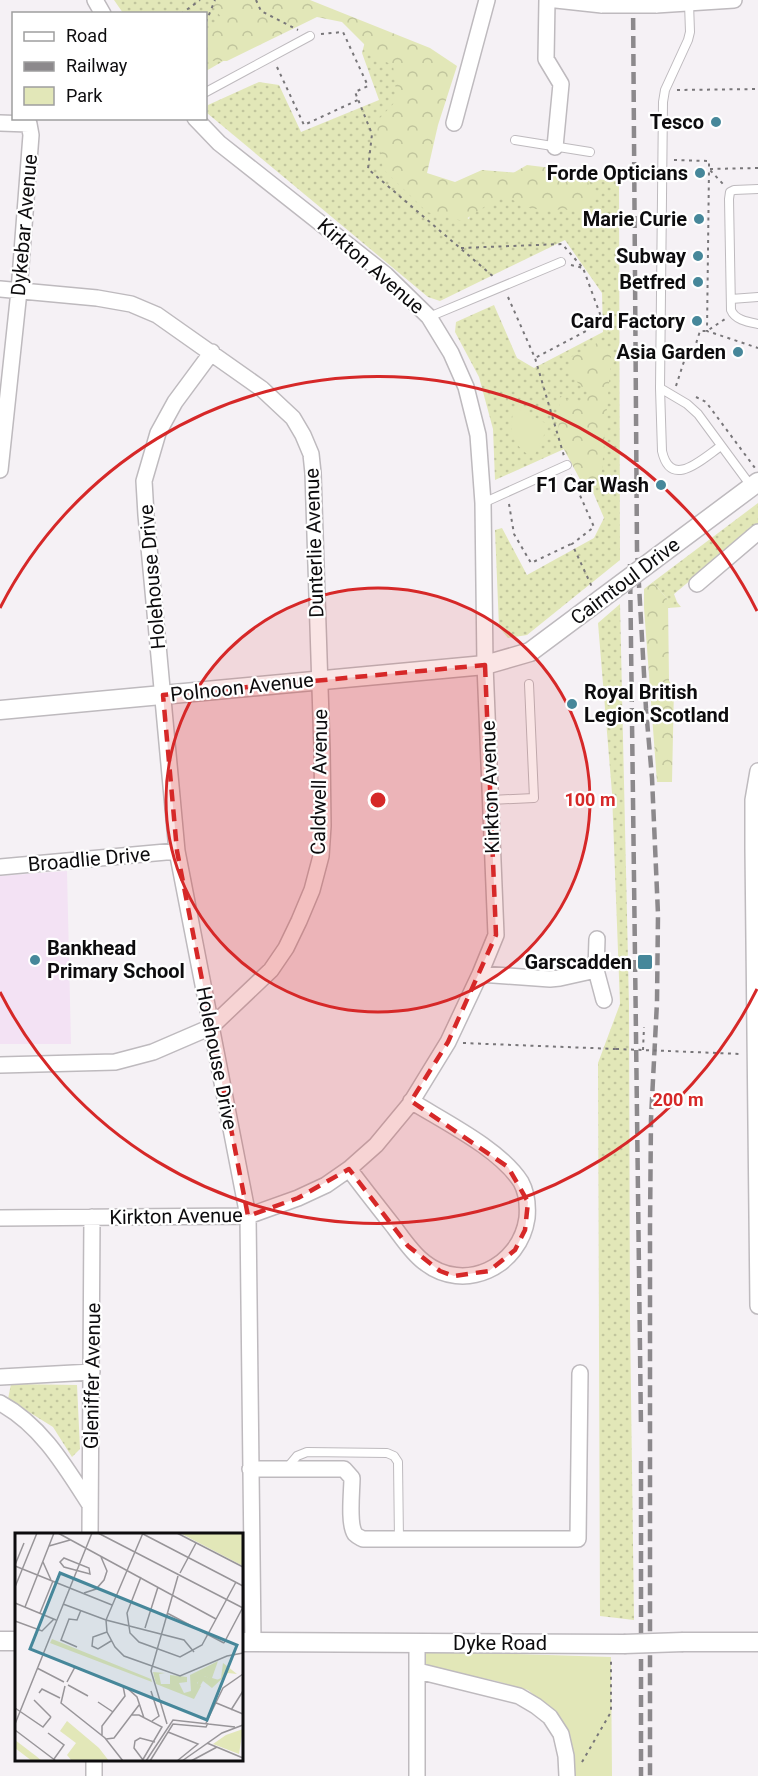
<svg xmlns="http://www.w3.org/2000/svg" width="758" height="1776" font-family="Roboto,sans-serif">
<defs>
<pattern id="grass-dots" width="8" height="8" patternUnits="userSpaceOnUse" patternTransform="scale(1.5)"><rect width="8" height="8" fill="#e2e7b8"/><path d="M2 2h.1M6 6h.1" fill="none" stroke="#c1c59d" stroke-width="1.8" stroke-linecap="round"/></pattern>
<pattern id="forest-crowns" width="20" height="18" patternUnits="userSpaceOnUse" patternTransform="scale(1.5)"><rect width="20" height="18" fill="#e2e7b8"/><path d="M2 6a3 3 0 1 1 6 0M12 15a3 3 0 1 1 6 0" fill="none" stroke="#c1c59d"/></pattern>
</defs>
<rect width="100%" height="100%" fill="#f5f1f5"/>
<path fill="#f3e2f4" d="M67,871L71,1044H0V876Z"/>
<path fill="url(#grass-dots)" d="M114,0H266L279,29L206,71V14L123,13Z
M367,34L409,51L417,190L469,219L482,170L619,181L620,560L527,635L508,638L499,627L495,530L502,528L527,575L594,538L604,518L573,445L495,480L493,429L479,377L455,332L456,322L494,305L517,358L534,368L603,332L602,293L565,240L440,301L428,297L207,113L208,105L259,82L279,85L301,132L379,100L362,53Z
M758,503V524L674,594L677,602L681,607L668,608V600L653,582Z
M620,604L629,1005L630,1319L634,1620L600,1616L598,1063L620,1004L612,793L598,623Z
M11,1384L77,1385L80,1449L72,1457L53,1427L8,1399Z"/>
<path fill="url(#forest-crowns)" d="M209,0H310L430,48L457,66L438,125L427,173L455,182L482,170L508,176L527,165L584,172L594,197L580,210L532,209L502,195L463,221L427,212L383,169L376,122L397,100L393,65L379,59L342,22L317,17L227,61H206V39L221,17Z
M599,342L611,357L601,482L584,487L558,438L560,396L578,404L588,393L569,374L571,357Z
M653,582L668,600L669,681L674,687L672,782H657L644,608V589Z"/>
<path fill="#e2e7b8" d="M515,407L549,425L533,458C512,445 507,431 515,407Z
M423,1651L611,1657L612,1776H574L566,1734L558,1715L528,1690L496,1681L424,1666Z"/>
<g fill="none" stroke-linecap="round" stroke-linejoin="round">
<defs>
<path id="service" d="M689,3L690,32L688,40L665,90L663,102L660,388L687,404L698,414L751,486
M206,92L310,36
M515,140L590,152
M758,189L734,190L730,192L729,199L731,310C735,320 748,322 758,324
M731,299L758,297
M429,317L561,262
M660,388L662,451C671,490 702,459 721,446
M483,503L567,465
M491,800L534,798L529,684
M287,1468L297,1456L307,1452L387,1453L394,1456L398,1462L399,1540"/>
<path id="minor" d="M95,0L103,14
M547,0L546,59L561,84L555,147
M556,0L602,5
M656,5L734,0
M0,123L29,124
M454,123L487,0
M0,289L97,298L131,304L157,315L262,389L293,418L303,435L311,454L313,473L322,749L323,826L321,856L312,890L299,921L286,948L271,970L211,1027L153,1052L115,1062L0,1065
M212,352L175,402L158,433L144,481L146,515L177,851L248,1216L253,1642
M0,470L19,291L31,135L29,124
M697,584L758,532
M758,771L753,800V849L758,1306
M0,867L177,851
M597,939L596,970L604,1000
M480,974L550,979L560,978L596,970
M349,1169C364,1189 379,1208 394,1227C403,1239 412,1253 424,1262C464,1294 520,1267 527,1218C528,1206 527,1193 521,1182C500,1149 445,1122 411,1101
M0,1218L248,1216L298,1198L326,1185L349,1169L376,1145L410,1104L448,1042L480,974L496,935L485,665L483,503L478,435L466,387L451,353L429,317L386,275L219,143L195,118
M0,1377L92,1372
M0,1403C41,1425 65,1466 90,1505
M250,1469H344L352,1478C352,1491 348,1524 355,1534C358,1537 359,1537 363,1539H578L580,1373
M90,1534L92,1217
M418,1671L519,1696L536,1706L550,1717L561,1734L566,1756L567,1776
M94,1760V1776
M417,1776V1643"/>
<path id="tertiary" d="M656,558L758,482
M0,710L485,665L530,652L601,599
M0,1641H16
M242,1642L624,1644
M683,1642H758"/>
</defs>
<use href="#service" stroke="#bebabe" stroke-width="10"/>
<use href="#minor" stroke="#bebabe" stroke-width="18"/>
<use href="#tertiary" stroke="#bebabe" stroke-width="21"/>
<path stroke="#787679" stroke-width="2" stroke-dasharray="3 4.5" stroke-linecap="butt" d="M256,0L261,11L298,30
M181,14L200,0
M206,22L215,0
M321,34L343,32L368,86L355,92L372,134L368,169L495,278
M277,67L304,125L358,100
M677,90L758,89
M674,160L709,161V169L723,184
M758,168L709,169L707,331L758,348
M461,248L562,244L583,268L603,322L535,358
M571,265L583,268
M508,297L535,358L564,456
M676,386L688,349L694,350L700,331H707L725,319
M696,397L706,402L755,468
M571,475L594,527L572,544L592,587
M509,504L514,534L531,563L571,544
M463,1043L616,1049
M643,1050L644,1027
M668,1051L740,1054
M582,1762L611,1712V1658"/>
<use href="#service" stroke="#fff" stroke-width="8"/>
<use href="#minor" stroke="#fff" stroke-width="15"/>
<use href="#tertiary" stroke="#fff" stroke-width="18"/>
<path stroke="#8c898c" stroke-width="4.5" stroke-dasharray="12 6" stroke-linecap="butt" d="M633,0L637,550L646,709L652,778L658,914L657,1002L651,1119L650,1226V1776
M630,564L641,1428
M641,1461V1776"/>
<defs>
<path id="minor-bridge" d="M602,5H656"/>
<path id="tertiary-bridge" d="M601,599L656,558
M624,1644L683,1642"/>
</defs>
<use href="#minor-bridge" stroke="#bebabe" stroke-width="18" stroke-linecap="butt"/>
<use href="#tertiary-bridge" stroke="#bebabe" stroke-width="21" stroke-linecap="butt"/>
<path stroke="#787679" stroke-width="2" stroke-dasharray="3 4.5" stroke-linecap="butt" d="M616,1049L668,1051"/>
<use href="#minor-bridge" stroke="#fff" stroke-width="15"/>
<use href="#tertiary-bridge" stroke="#fff" stroke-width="18"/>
</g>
<path fill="#d62828" fill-opacity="0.2" stroke="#d62828" stroke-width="4.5" stroke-dasharray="12 8" stroke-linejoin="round" d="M485,665L496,935L448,1042L411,1101L508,1167L528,1202L525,1230L515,1250L489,1271L454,1276L440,1271L408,1246L349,1169L298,1198L248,1216L177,851L163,695Z"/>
<circle cx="378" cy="800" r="212" fill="#d62828" fill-opacity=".12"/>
<g fill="none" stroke="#d62828" stroke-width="3">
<circle cx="378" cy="800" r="212"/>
<path d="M757 989A424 424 0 0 1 0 992M0 608A424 424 0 0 1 757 611"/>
</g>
<g fill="#46879a" stroke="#fff" stroke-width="2">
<circle cx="716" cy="122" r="6"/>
<circle cx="700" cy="173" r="6"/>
<circle cx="699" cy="219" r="6"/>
<circle cx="698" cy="256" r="6"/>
<circle cx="698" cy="282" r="6"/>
<circle cx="697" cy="321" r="6"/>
<circle cx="738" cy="352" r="6"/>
<circle cx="661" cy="485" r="6"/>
<circle cx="572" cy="704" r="6"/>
<circle cx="35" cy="960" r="6"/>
<rect x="637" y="954" width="16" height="16" rx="3"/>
</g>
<g text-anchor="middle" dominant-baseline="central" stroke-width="4.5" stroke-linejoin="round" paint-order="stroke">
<g font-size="20" font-weight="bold" fill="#0d0c0e" stroke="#fff" text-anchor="end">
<text x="704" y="122">Tesco</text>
<text x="688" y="173">Forde Opticians</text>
<text x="687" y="219">Marie Curie</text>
<text x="686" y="256">Subway</text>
<text x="686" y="282">Betfred</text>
<text x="685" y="321">Card Factory</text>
<text x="726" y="352">Asia Garden</text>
<text x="649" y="485">F1 Car Wash</text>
<text x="584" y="692" text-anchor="start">Royal British<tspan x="584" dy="23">Legion Scotland</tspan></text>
<text x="47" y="948" text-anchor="start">Bankhead<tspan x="47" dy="23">Primary School</tspan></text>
<text x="632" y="962">Garscadden</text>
</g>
<g font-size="20" fill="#0d0c0e" stroke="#fff">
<text transform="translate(24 225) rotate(-85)">Dykebar Avenue</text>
<text transform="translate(371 266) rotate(41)">Kirkton Avenue</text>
<text transform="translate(314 543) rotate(-92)">Dunterlie Avenue</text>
<text transform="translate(152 577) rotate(-95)">Holehouse Drive</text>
<text transform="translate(625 581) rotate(-37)">Cairntoul Drive</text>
<text transform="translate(242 687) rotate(-6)">Polnoon Avenue</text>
<text transform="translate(319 782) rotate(-89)">Caldwell Avenue</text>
<text transform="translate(490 787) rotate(-92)">Kirkton Avenue</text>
<text transform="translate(89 859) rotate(-5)">Broadlie Drive</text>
<text transform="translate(217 1058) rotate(79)">Holehouse Drive</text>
<text transform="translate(176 1216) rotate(-1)">Kirkton Avenue</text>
<text transform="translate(92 1376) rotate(-89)">Gleniffer Avenue</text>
<text x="500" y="1643">Dyke Road</text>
</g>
</g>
<g transform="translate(15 1533)">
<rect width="228" height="228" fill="#f5f1f5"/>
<path d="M165,0H228V33ZM37,106L136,146L137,149L35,110ZM203,128L197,145L204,147L201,150L190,143L182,150L186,153L179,166L141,151L138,139L150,140L144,141L146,151H155V142L172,144V149L164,150L169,160L176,158L175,142Z" fill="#e2e7b8"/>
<path d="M208,130L222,141L213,140L197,155L188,148L179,163L184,146L190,143L200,148L206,145ZM0,207L21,223L27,228H17L0,215Z" fill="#e2e7b8"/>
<path d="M52,188L84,215L94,228H57L52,222L61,210L45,198ZM228,196L224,221L198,211L211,202Z" fill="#e2e7b8"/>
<path fill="none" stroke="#989599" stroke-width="1.5" d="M43,0L201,86M83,0L228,75M128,0L91,87L92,99L100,114L109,123L165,143L212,123L228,120M162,0L228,34M128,1L228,53M34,13L55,7M49,25L74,35L75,41L49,34L45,29ZM28,29L36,47M0,32L9,10M0,33L97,72M165,40L181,10M126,44L112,80L115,100L124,109L165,124L187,112L221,49M0,54L22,0M69,60L81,56L89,47L92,38L86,24M0,70L41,87M48,71L91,87L169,107L179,119M10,74L39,0M25,80L38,48M152,80L209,110M0,88L27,98L39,86M130,95L143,54M92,99L78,104L77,113L83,116L96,108M209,110L228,74M62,114L46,107L54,86L62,87L66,77M22,135L49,149M52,149L60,134L112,155L122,164L129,185M53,152L73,163M50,153L46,170L90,205L108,228M136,158L144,183L137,188M24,160L27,156L45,165M19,167L36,184M83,169L98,179M199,169L228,181M0,175L28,194L36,184M216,177L228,158M116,182H124L147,194L127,228M191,190L208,155L228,141M0,191L77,0M152,191L136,138L163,43M0,197L41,228M153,199L183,211L162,228M33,200L49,212L39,226M87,202V193L110,163L108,153M91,206L99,205L124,172M192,210L228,225M128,227L119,215L120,208L125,205L140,209M131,228L158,187L220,194M135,228L158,191L191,194L193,190M167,228L207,200L228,192M176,228L202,214"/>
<path fill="#46879a" fill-opacity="0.15" stroke="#46879a" stroke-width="3" d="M45,40L222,112L192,187L15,116Z"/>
<rect width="228" height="228" fill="none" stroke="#0d0c0e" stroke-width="3"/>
</g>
<circle cx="378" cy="800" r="9" fill="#d62828" stroke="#fff" stroke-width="3"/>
<g font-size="18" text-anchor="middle" font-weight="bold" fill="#d62828" stroke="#fff" stroke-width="4.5" stroke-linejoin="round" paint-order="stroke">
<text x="590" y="806">100 m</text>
<text x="678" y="1106">200 m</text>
</g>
<rect x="12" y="12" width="195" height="108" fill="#ffffff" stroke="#9e9e9f" stroke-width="1.5"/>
<rect x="24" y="32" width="30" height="9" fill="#ffffff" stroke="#9e9e9f" stroke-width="1.5"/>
<text x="66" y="42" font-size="18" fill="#0d0c0e">Road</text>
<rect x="24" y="62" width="30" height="9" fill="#8c898c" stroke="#9e9e9f" stroke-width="1.5"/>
<text x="66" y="72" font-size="18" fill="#0d0c0e">Railway</text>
<rect x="24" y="87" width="30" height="18" fill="#e2e7b8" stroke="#9e9e9f" stroke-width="1.5"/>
<text x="66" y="102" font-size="18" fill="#0d0c0e">Park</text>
</svg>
